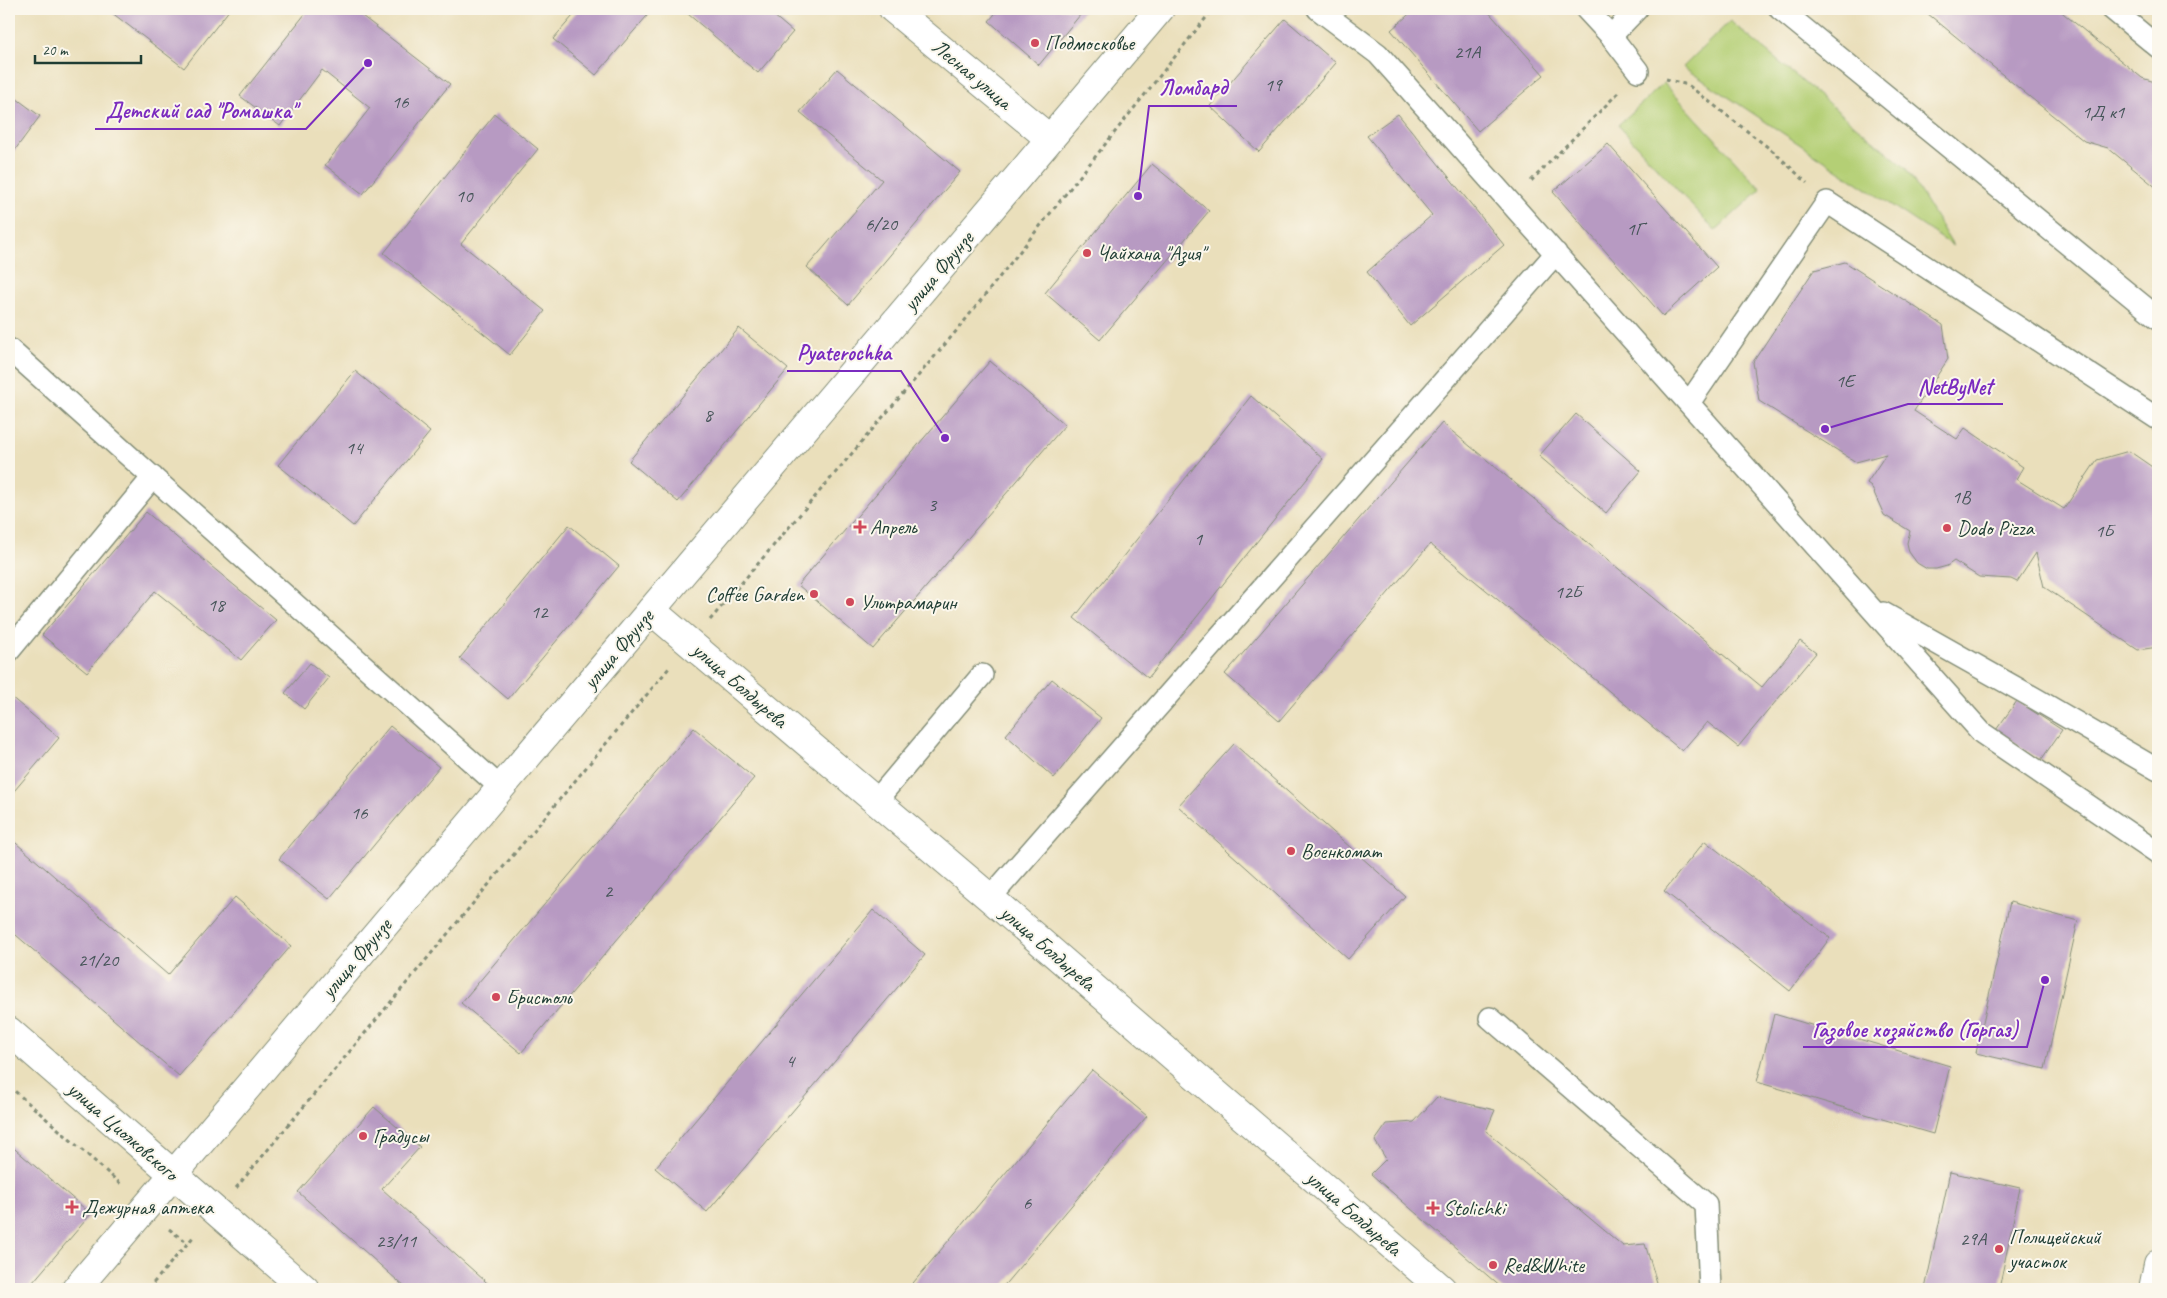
<svg xmlns="http://www.w3.org/2000/svg" width="2167" height="1298" font-family="Caveat,sans-serif">
<rect width="100%" height="100%" fill="#fbf7ec"/>
<filter id="ink" filterUnits="userSpaceOnUse"><feTurbulence type="fractalNoise" baseFrequency=".02" numOctaves="2"/><feDisplacementMap in="SourceGraphic" scale="10" xChannelSelector="R" yChannelSelector="G"/><feConvolveMatrix kernelMatrix="1 2 1 2 8 2 1 2 1" color-interpolation-filters="sRGB"/></filter>
<filter id="wash" filterUnits="userSpaceOnUse"><feTurbulence type="fractalNoise" baseFrequency=".0096" numOctaves="4" result="noise"/><feDisplacementMap in="SourceGraphic" scale="20" xChannelSelector="R" yChannelSelector="G"/><feGaussianBlur stdDeviation="1.12" result="paint"/><feColorMatrix in="noise" values="0 0 0 0 0 0 0 0 0 0 0 0 0 0 0 0 0 1.4 0 .05"/><feComposite in="paint" operator="in"/></filter>
<g filter="url(#wash)">
<rect width="100%" height="100%" fill="#eadfbb"/>
<path fill="#b4cf74" stroke="#6a8654" d="M1730,21L1905,167L1953,246L1683,67Z
M1664,83L1761,189L1715,231L1618,125Z"/>
<g id="blocks">
<path fill="#b79ac2" d="M107,9H230L184,68Z
M309,9H353L450,84L363,194L325,165L370,108L322,70L280,126L240,96Z
M579,9H653L596,75L553,39Z
M682,9H766L793,32L758,73Z
M999,9H1085L1039,65L989,21Z
M1415,9H1486L1544,75L1478,131L1391,30Z
M1922,9H2058L2142,78L2158,83V189L2108,148L2084,141Z
M1285,19L1336,63L1259,152L1210,106Z
M837,69L960,172L848,305L807,267L882,180L800,112Z
M9,93L40,116L9,158Z
M495,114L538,149L461,244L545,311L510,355L384,253Z
M1398,114L1504,245L1410,326L1367,272L1432,215L1367,136Z
M1608,144L1717,267L1663,316L1553,192Z
M1152,164L1209,211L1100,340L1045,293Z
M1845,262L1943,325L1948,359L1914,411L1957,439L1965,428L2023,467L2016,479L2064,509L2097,460L2129,451L2158,471V647L2138,650L2044,587L2036,553L2017,582L2011,579L1979,577L1954,561L1947,566L1936,569H1927L1917,563L1909,552L1907,543L1910,531L1884,515L1871,486L1867,483L1886,454L1856,462L1759,401L1753,362L1814,270Z
M739,328L788,369L678,502L629,461Z
M990,361L1065,425L873,649L798,585Z
M355,371L430,432L353,526L278,465Z
M1251,396L1323,459L1148,678L1074,618Z
M1576,414L1641,471L1606,513L1539,456Z
M1442,423L1762,687L1800,641L1816,653L1738,747L1707,722L1682,751L1430,544L1279,721L1225,674Z
M146,512L276,620L241,660L155,591L87,672L42,635Z
M569,525L619,566L508,699L460,658Z
M310,663L329,678L304,709L285,693Z
M1052,679L1101,718L1054,778L1006,735Z
M9,695L59,738L9,797Z
M2017,701L2062,730L2041,760L1996,730Z
M390,726L439,767L329,899L279,859Z
M694,728L754,778L521,1053L461,1003Z
M1234,744L1405,896L1348,959L1178,806Z
M9,837L168,975L235,897L291,946L179,1076L9,929Z
M1705,841L1830,938L1790,991L1664,891Z
M2010,902L2078,921L2045,1069L1976,1053Z
M873,910L925,955L707,1212L655,1168Z
M1774,1014L1950,1066L1933,1134L1757,1082Z
M1092,1070L1147,1116L1001,1289H908Z
M1437,1097L1495,1110L1486,1131L1623,1246L1645,1244L1659,1289H1503L1371,1174L1386,1159L1375,1141L1387,1124L1414,1122Z
M374,1107L420,1147L382,1189L494,1289H407L298,1192Z
M9,1144L91,1214L27,1289H9Z
M1950,1172L2020,1188L1999,1289H1925Z"/>
</g>
</g>
<g filter="url(#ink)">
<use href="#blocks" fill-opacity="0" stroke="#848e78" stroke-width="1"/>
<g fill="none" stroke-linecap="round" stroke-linejoin="round">
<defs>
<path id="service" d="M1318,9L1378,54L1982,733L2158,853
M1586,9L1611,36L1637,9
M1780,9L2158,318
M2112,9L2158,47
M1611,36L1638,71
M9,349L501,788
M1689,403L1827,202L2158,419
M1883,613L2036,699L2158,770
M9,651L153,477
M875,802L982,675
M990,898L1556,253
M1490,1018L1706,1204L1710,1289"/>
<path id="minor" d="M893,9L1050,139
M651,610L990,898L1442,1289
M173,1175L1160,9
M2153,1289L2158,1264"/>
<path id="tertiary" d="M76,1289L173,1175"/>
<path id="secondary" d="M9,1031L305,1289"/>
</defs>
<use href="#service" stroke="#848e78" stroke-width="24"/>
<use href="#minor" stroke="#848e78" stroke-width="30"/>
<use href="#tertiary" stroke="#848e78" stroke-width="30"/>
<use href="#secondary" stroke="#848e78" stroke-width="30"/>
<path stroke="#848e78" stroke-width="3" stroke-dasharray="4 4" stroke-linecap="butt" d="M1666,79L1688,85L1774,152L1807,183
M1531,181L1618,93
M710,620L958,329L1213,9
M9,1086L123,1186
M236,1188L669,668
M169,1229L188,1244
M148,1289L194,1236"/>
<use href="#service" stroke="#fff" stroke-width="21"/>
<use href="#minor" stroke="#fff" stroke-width="28"/>
<use href="#tertiary" stroke="#fff" stroke-width="28"/>
<use href="#secondary" stroke="#fff" stroke-width="28"/>
</g>
</g>
<g fill="#d1495b" stroke="#fbf7ec" stroke-width="2">
<circle cx="1035" cy="43" r="5"/>
<circle cx="1087" cy="253" r="5"/>
<path d="M857.5 519.5h5v5h5v5h-5v5h-5v-5h-5v-5h5z"/>
<circle cx="1947" cy="528" r="5"/>
<circle cx="814" cy="594" r="5"/>
<circle cx="850" cy="602" r="5"/>
<circle cx="1291" cy="851" r="5"/>
<circle cx="496" cy="997" r="5"/>
<circle cx="363" cy="1136" r="5"/>
<path d="M69.5 1199.5h5v5h5v5h-5v5h-5v-5h-5v-5h5z"/>
<path d="M1430.5 1200.5h5v5h5v5h-5v5h-5v-5h-5v-5h5z"/>
<circle cx="1999" cy="1249" r="5"/>
<circle cx="1493" cy="1265" r="5"/>
</g>
<g text-anchor="middle" dominant-baseline="central" stroke-width="4" stroke-linejoin="round" paint-order="stroke">
<g font-size="19" fill="#455458">
<text x="1467" y="52">21А</text>
<text x="1273" y="85">19</text>
<text x="400" y="102">16</text>
<text x="2103" y="112">1Д к1</text>
<text x="464" y="196">10</text>
<text x="881" y="224">6/20</text>
<text x="1635" y="229">1Г</text>
<text x="1845" y="381">1Е</text>
<text x="708" y="415">8</text>
<text x="354" y="448">14</text>
<text x="1961" y="497">1В</text>
<text x="932" y="505">3</text>
<text x="2104" y="531">1Б</text>
<text x="1198" y="539">1</text>
<text x="1568" y="592">12Б</text>
<text x="216" y="605">18</text>
<text x="539" y="612">12</text>
<text x="359" y="813">16</text>
<text x="608" y="891">2</text>
<text x="98" y="960">21/20</text>
<text x="790" y="1061">4</text>
<text x="1027" y="1203">6</text>
<text x="1973" y="1239">29А</text>
<text x="396" y="1241">23/11</text>
</g>
<g font-size="21" fill="#1f3d34" stroke="#fbf7ec" text-anchor="start">
<text x="1045" y="43">Подмосковье</text>
<text x="1097" y="253">Чайхана "Азия"</text>
<text x="870" y="527">Апрель</text>
<text x="1957" y="528">Dodo Pizza</text>
<text x="804" y="594" text-anchor="end">Coffee Garden</text>
<text x="860" y="602">Ультрамарин</text>
<text x="1301" y="851">Военкомат</text>
<text x="506" y="997">Бристоль</text>
<text x="373" y="1136">Градусы</text>
<text x="82" y="1207">Дежурная аптека</text>
<text x="1443" y="1208">Stolichki</text>
<text x="2009" y="1237">Полицейский<tspan x="2009" dy="24">участок</tspan></text>
<text x="1503" y="1265">Red&amp;White</text>
</g>
<g font-size="21" fill="#1f3d34" stroke="#fbf7ec">
<text transform="translate(972 74) rotate(40)">Лесная улица</text>
<text transform="translate(938 271) rotate(-50)">улица Фрунзе</text>
<text transform="translate(618 649) rotate(-50)">улица Фрунзе</text>
<text transform="translate(740 685) rotate(41)">улица Болдырева</text>
<text transform="translate(1048 948) rotate(41)">улица Болдырева</text>
<text transform="translate(356 958) rotate(-50)">улица Фрунзе</text>
<text transform="translate(123 1131) rotate(41)">улица Циолковского</text>
<text transform="translate(1354 1213) rotate(41)">улица Болдырева</text>
</g>
</g>
<path fill="none" stroke="#7b2cbf" stroke-width="2" d="M1138 196L1149 106H1237M368 63L306 129H95M945 438L901 371H787M1825 429L1908 404H2003M2045 980L2027 1047H1803"/>
<g fill="#7b2cbf" stroke="#fbf7ec" stroke-width="2">
<circle cx="1138" cy="196" r="5"/>
<circle cx="368" cy="63" r="5"/>
<circle cx="945" cy="438" r="5"/>
<circle cx="1825" cy="429" r="5"/>
<circle cx="2045" cy="980" r="5"/>
</g>
<g font-size="22" text-anchor="middle" font-weight="bold" fill="#7b2cbf" stroke="#fbf7ec" stroke-width="4" stroke-linejoin="round" paint-order="stroke">
<text x="1193" y="95">Ломбард</text>
<text x="201" y="118">Детский сад "Ромашка"</text>
<text x="844" y="360">Pyaterochka</text>
<text x="1955" y="394">NetByNet</text>
<text x="1915" y="1037">Газовое хозяйство (Горгаз)</text>
</g>
<rect width="2167" height="1298" fill="none" stroke="#fbf7ec" stroke-width="30"/>
<path d="M35 55v8h106v-8" fill="none" stroke="#1f3d34" stroke-width="2.5"/>
<text x="42" y="55" font-size="15" fill="#1f3d34" stroke="#fbf7ec" stroke-width="4" paint-order="stroke">20 m</text>
</svg>
